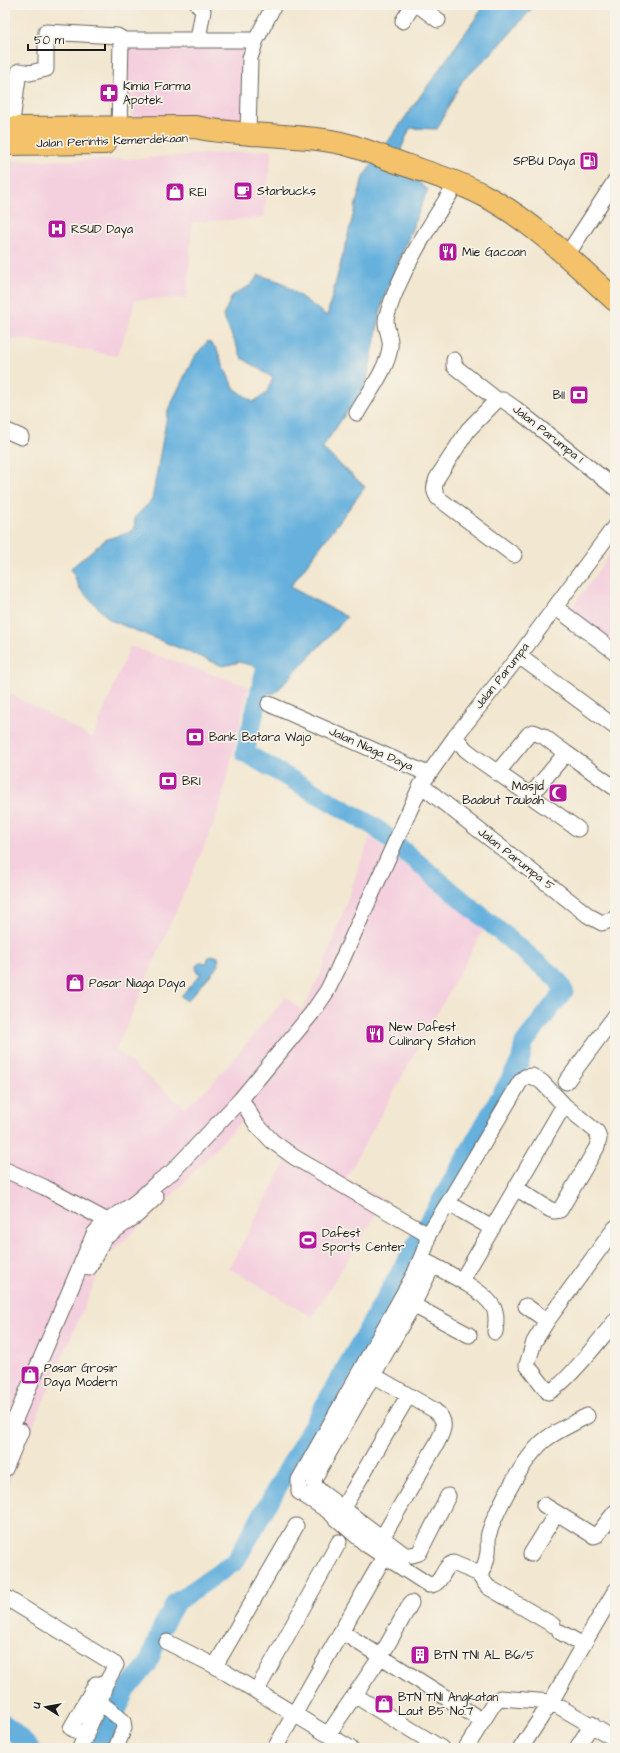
<svg xmlns="http://www.w3.org/2000/svg" width="620" height="1753" font-family="'Architects Daughter',sans-serif">
<rect width="100%" height="100%" fill="#f7f3e8"/>
<filter id="ink" filterUnits="userSpaceOnUse"><feTurbulence type="fractalNoise" baseFrequency=".025" numOctaves="2"/><feDisplacementMap in="SourceGraphic" scale="8" xChannelSelector="R" yChannelSelector="G"/><feConvolveMatrix kernelMatrix="1 2 1 2 8 2 1 2 1" color-interpolation-filters="sRGB"/></filter>
<filter id="wash" filterUnits="userSpaceOnUse"><feTurbulence type="fractalNoise" baseFrequency=".012" numOctaves="4" result="noise"/><feDisplacementMap in="SourceGraphic" scale="16" xChannelSelector="R" yChannelSelector="G"/><feGaussianBlur stdDeviation="0.9" result="paint"/><feColorMatrix in="noise" values="0 0 0 0 0 0 0 0 0 0 0 0 0 0 0 0 0 1.4 0 .05"/><feComposite in="paint" operator="in"/></filter>
<g filter="url(#wash)">
<rect width="100%" height="100%" fill="#f2e7d0"/>
<path fill="#f4cfde" d="M117,42H241L247,126L134,129L131,105L119,103Z
M272,150L264,218L192,222L188,296L184,298L135,300L130,320L117,356L27,340L5,339V161L111,160Z
M615,548V653L567,614Z
M130,646L249,687L218,814L116,1050L185,1108L211,1085L286,997L302,1011L321,973L370,837L484,929L346,1178L385,1200L312,1317L229,1268L286,1161L243,1119L164,1204L105,1258L5,1491V697L9,693L93,738Z"/>
<path fill="#65b0dd" stroke="#40667c" d="M485,5H535L497,48L462,81L437,129L410,128L401,149L423,187L428,189L383,300L366,384L322,448L365,487L290,587L347,617L275,693L260,694L262,668L239,662L223,666L110,620L80,589L71,568L105,540L134,530L135,517L152,500L168,410L194,357L208,341L216,348L233,387L253,402L266,394L273,378L242,358L223,316L232,296L251,285L259,275L281,282L327,316L363,177Z
M212,955L218,957L219,965L187,1001L181,996L201,974L197,972L196,966L201,962L207,963L208,958Z"/>
<g fill="none" stroke-linecap="round" stroke-linejoin="round">
<path stroke="#65b0dd" stroke-width="19" d="M5,1724L30,1748
M98,1748L127,1690L148,1664L162,1627L176,1602L235,1562L520,1062L524,1043L564,991L558,980L375,827L245,753L265,670"/>
</g>
</g>
<g filter="url(#ink)">
<g fill="none" stroke-linecap="round" stroke-linejoin="round">
<defs>
<path id="minor" d="M418,5L438,20
M403,21L413,5
M198,39L203,11L198,5
M11,128L19,71L30,73L46,69V32L117,36L124,40
M119,128L121,41L124,40H256
M248,133L250,58L256,40L274,5
M567,255L615,181
M454,360V366L497,400
M357,413C367,395 388,368 390,347C392,336 383,327 387,315C402,267 430,225 457,183
M5,430L21,437
M514,555L438,498C433,490 434,487 437,478L468,430L497,400H503L516,409L615,488
M555,607L615,652
M519,656L615,727
M269,704L428,774
M455,737L466,750L478,759L578,829
M497,773L529,734L533,732L543,736L566,753
M421,785L589,916L602,923L614,919
M530,796L566,753L615,788
M566,1082L615,1016
M241,1099L256,1124L272,1141L294,1157L428,1235L426,1246L414,1275L299,1480V1492L328,1511L367,1545L429,1585C442,1586 442,1567 453,1563L482,1575
M5,1170L44,1187L115,1225
M492,1228L448,1203L520,1082L525,1077L532,1076L542,1082L564,1105L597,1132L599,1139L597,1147L560,1210L554,1211L549,1209L516,1188
M428,1235L448,1203
M425,1261C443,1271 488,1291 495,1311C497,1318 496,1325 495,1332
M433,1265L413,1305L315,1477L314,1485L321,1492L405,1555H412L419,1553L448,1496
M89,1268L104,1238L137,1215L156,1197
M462,1280L564,1105
M413,1305L469,1335
M526,1306L547,1321L534,1342L527,1365L548,1392C562,1389 604,1335 615,1321
M547,1321L615,1228
M373,1375L434,1410C448,1420 444,1430 437,1443L382,1538
M5,1443L94,1234C105,1219 123,1213 137,1201C149,1192 157,1180 171,1173L241,1099L312,1013L327,991L337,971L421,785L455,737L519,656L615,526
M5,1469L21,1431
M544,1505L594,1536L597,1535L615,1512
M343,1508L408,1396
M531,1554L556,1514
M5,1597L116,1665L105,1685L100,1702L123,1721L124,1728L116,1748
M553,1625L488,1587L481,1578C483,1569 487,1561 488,1552C489,1545 487,1540 489,1533C497,1508 525,1455 546,1439C558,1430 574,1423 587,1416
M342,1632L483,1721
M560,1632L583,1645
M167,1642L215,1666L350,1748
M215,1666L296,1526
M257,1690L339,1542
M354,1695L441,1748
M329,1733L381,1656L411,1603
M86,1736L71,1728L96,1684L105,1685
M80,1748L100,1702
M275,1748L381,1562
M466,1748L494,1703L500,1698L551,1702L583,1645L615,1591
M521,1748L551,1702L615,1739
M577,1748L592,1724"/>
<path id="highway" d="M5,128L195,127C241,137 289,133 336,142C358,146 379,156 400,163C428,173 458,181 485,196C534,222 574,263 615,300
M5,144L105,143"/>
</defs>
<use href="#minor" stroke="#67635b" stroke-width="17"/>
<use href="#highway" stroke="#67635b" stroke-width="24"/>
<use href="#minor" stroke="#fff" stroke-width="15"/>
<use href="#highway" stroke="#f3c26a" stroke-width="22"/>
</g>
</g>
<defs>
<symbol id="pharmacy-square" viewBox="-11 -11 22 22"><rect x="-9" y="-9" width="18" height="18" rx="4" fill="#b5179e" stroke="#f7f3e8"/><path d="M-2-6h4v4h4v4h-4v4h-4v-4h-4v-4h4Z" fill="#fff"/></symbol>
<symbol id="fuel-square" viewBox="-11 -11 22 22"><rect x="-9" y="-9" width="18" height="18" rx="4" fill="#b5179e" stroke="#f7f3e8"/><path d="M-5.5-6h7V0h2V4h1.3V-2.5L3-4.5l.8-.8L6-3V5H2.5V1h-1V6h-7ZM-4.2-4.7v3.2H.2V-4.7Z" fill="#fff"/></symbol>
<symbol id="cafe-square" viewBox="-11 -11 22 22"><rect x="-9" y="-9" width="18" height="18" rx="4" fill="#b5179e" stroke="#f7f3e8"/><path d="M-5.5-4.5H6V0H3Q3 3.5 0 3.5H-2.5Q-5.5 3.5-5.5 0ZM3-3.2v2h1.7v-2ZM-6 4.5H4V6H-6Z" fill="#fff"/></symbol>
<symbol id="shop-square" viewBox="-11 -11 22 22"><rect x="-9" y="-9" width="18" height="18" rx="4" fill="#b5179e" stroke="#f7f3e8"/><path d="M-5-2.5h2.3a2.7 3.5 0 0 1 5.4 0H5L5.5 6h-11ZM-1.5-2.5h3a1.5 2.3 0 0 0-3 0Z" fill="#fff"/></symbol>
<symbol id="hospital-square" viewBox="-11 -11 22 22"><rect x="-9" y="-9" width="18" height="18" rx="4" fill="#b5179e" stroke="#f7f3e8"/><path d="M-5-5h3v3.5h4V-5h3V5h-3V1.5h-4V5h-3Z" fill="#fff"/></symbol>
<symbol id="restaurant-square" viewBox="-11 -11 22 22"><rect x="-9" y="-9" width="18" height="18" rx="4" fill="#b5179e" stroke="#f7f3e8"/><path d="M-5-6h1v4h1v-4h1v4h1v-4h1v5L-1.5 .5V6h-2V.5L-5-1ZM5-6V6H3V1.5H1.5Q1.5-4 5-6Z" fill="#fff"/></symbol>
<symbol id="bank-square" viewBox="-11 -11 22 22"><rect x="-9" y="-9" width="18" height="18" rx="4" fill="#b5179e" stroke="#f7f3e8"/><path d="M-6-4H6V4H-6ZM0-2.3a2.3 2.3 0 1 0 0 4.6a2.3 2.3 0 1 0 0-4.6Z" fill="#fff"/></symbol>
<symbol id="mosque-square" viewBox="-11 -11 22 22"><rect x="-9" y="-9" width="18" height="18" rx="4" fill="#b5179e" stroke="#f7f3e8"/><path d="M3.5-4.9A6 6 0 1 0 3.5 4.9A5 5 0 1 1 3.5-4.9Z" fill="#fff"/></symbol>
<symbol id="stadium-square" viewBox="-11 -11 22 22"><rect x="-9" y="-9" width="18" height="18" rx="4" fill="#b5179e" stroke="#f7f3e8"/><path d="M0-5a6.5 5 0 1 0 0 10a6.5 5 0 1 0 0-10ZM-3.5-1.8h7v3.6h-7Z" fill="#fff"/></symbol>
<symbol id="building-square" viewBox="-11 -11 22 22"><rect x="-9" y="-9" width="18" height="18" rx="4" fill="#b5179e" stroke="#f7f3e8"/><path d="M-4-6H4V6H1V3H-1V6H-4ZM-2.5-4.3h1.7v1.8h-1.7ZM.8-4.3h1.7v1.8H.8ZM-2.5-1h1.7V.8h-1.7ZM.8-1h1.7V.8H.8Z" fill="#fff"/></symbol>
</defs>
<g fill-rule="evenodd">
<use href="#pharmacy-square" x="98" y="82" width="22" height="22"/>
<use href="#fuel-square" x="578" y="150" width="22" height="22"/>
<use href="#cafe-square" x="232" y="180" width="22" height="22"/>
<use href="#shop-square" x="164" y="181" width="22" height="22"/>
<use href="#hospital-square" x="46" y="218" width="22" height="22"/>
<use href="#restaurant-square" x="437" y="241" width="22" height="22"/>
<use href="#bank-square" x="568" y="384" width="22" height="22"/>
<use href="#bank-square" x="184" y="726" width="22" height="22"/>
<use href="#bank-square" x="157" y="770" width="22" height="22"/>
<use href="#mosque-square" x="547" y="782" width="22" height="22"/>
<use href="#shop-square" x="64" y="972" width="22" height="22"/>
<use href="#restaurant-square" x="364" y="1023" width="22" height="22"/>
<use href="#stadium-square" x="297" y="1229" width="22" height="22"/>
<use href="#shop-square" x="19" y="1364" width="22" height="22"/>
<use href="#building-square" x="409" y="1644" width="22" height="22"/>
<use href="#shop-square" x="373" y="1693" width="22" height="22"/>
</g>
<g text-anchor="middle" dominant-baseline="central" stroke-width="3.5" stroke-linejoin="round" paint-order="stroke">
<g font-size="12" fill="#1c1c1c" stroke="#f7f3e8" text-anchor="start">
<text x="123" y="86">Kimia Farma<tspan x="123" dy="14">Apotek</tspan></text>
<text x="575" y="161" text-anchor="end">SPBU Daya</text>
<text x="257" y="191">Starbucks</text>
<text x="189" y="192">REI</text>
<text x="71" y="229">RSUD Daya</text>
<text x="462" y="252">Mie Gacoan</text>
<text x="565" y="395" text-anchor="end">BII</text>
<text x="209" y="737">Bank Batara Wajo</text>
<text x="182" y="781">BRI</text>
<text x="544" y="786" text-anchor="end">Masjid<tspan x="544" dy="14">Baabut Taubah</tspan></text>
<text x="89" y="983">Pasar Niaga Daya</text>
<text x="389" y="1027">New Dafest<tspan x="389" dy="14">Culinary Station</tspan></text>
<text x="322" y="1233">Dafest<tspan x="322" dy="14">Sports Center</tspan></text>
<text x="44" y="1368">Pasar Grosir<tspan x="44" dy="14">Daya Modern</tspan></text>
<text x="434" y="1655">BTN TNI AL B6/5</text>
<text x="398" y="1697">BTN TNI Angkatan<tspan x="398" dy="14">Laut B5 No.7</tspan></text>
</g>
<g font-size="12" fill="#1c1c1c" stroke="#f7f3e8">
<text transform="translate(112 141) rotate(-2)">Jalan Perintis Kemerdekaan</text>
<text transform="translate(548 434) rotate(38)">Jalan Parumpa 1</text>
<text transform="translate(502 676) rotate(-52)">Jalan Parumpa</text>
<text transform="translate(371 749) rotate(24)">Jalan Niaga Daya</text>
<text transform="translate(516 859) rotate(38)">Jalan Parumpa 5</text>
</g>
</g>
<rect width="620" height="1753" fill="none" stroke="#f7f3e8" stroke-width="20"/>
<g transform="translate(46 1707) rotate(281)" stroke="#f7f3e8" stroke-width="3" paint-order="stroke">
<path d="M0-3L7 15L0 10L-7 15Z" fill="#1c1c1c"/>
<text y="-6" font-size="11" font-weight="bold" text-anchor="middle" fill="#1c1c1c">U</text>
</g>
<path d="M28 44v6h77v-6" fill="none" stroke="#1c1c1c" stroke-width="2"/>
<text x="34" y="44" font-size="12" fill="#1c1c1c" stroke="#f7f3e8" stroke-width="3" paint-order="stroke">50 m</text>
</svg>
